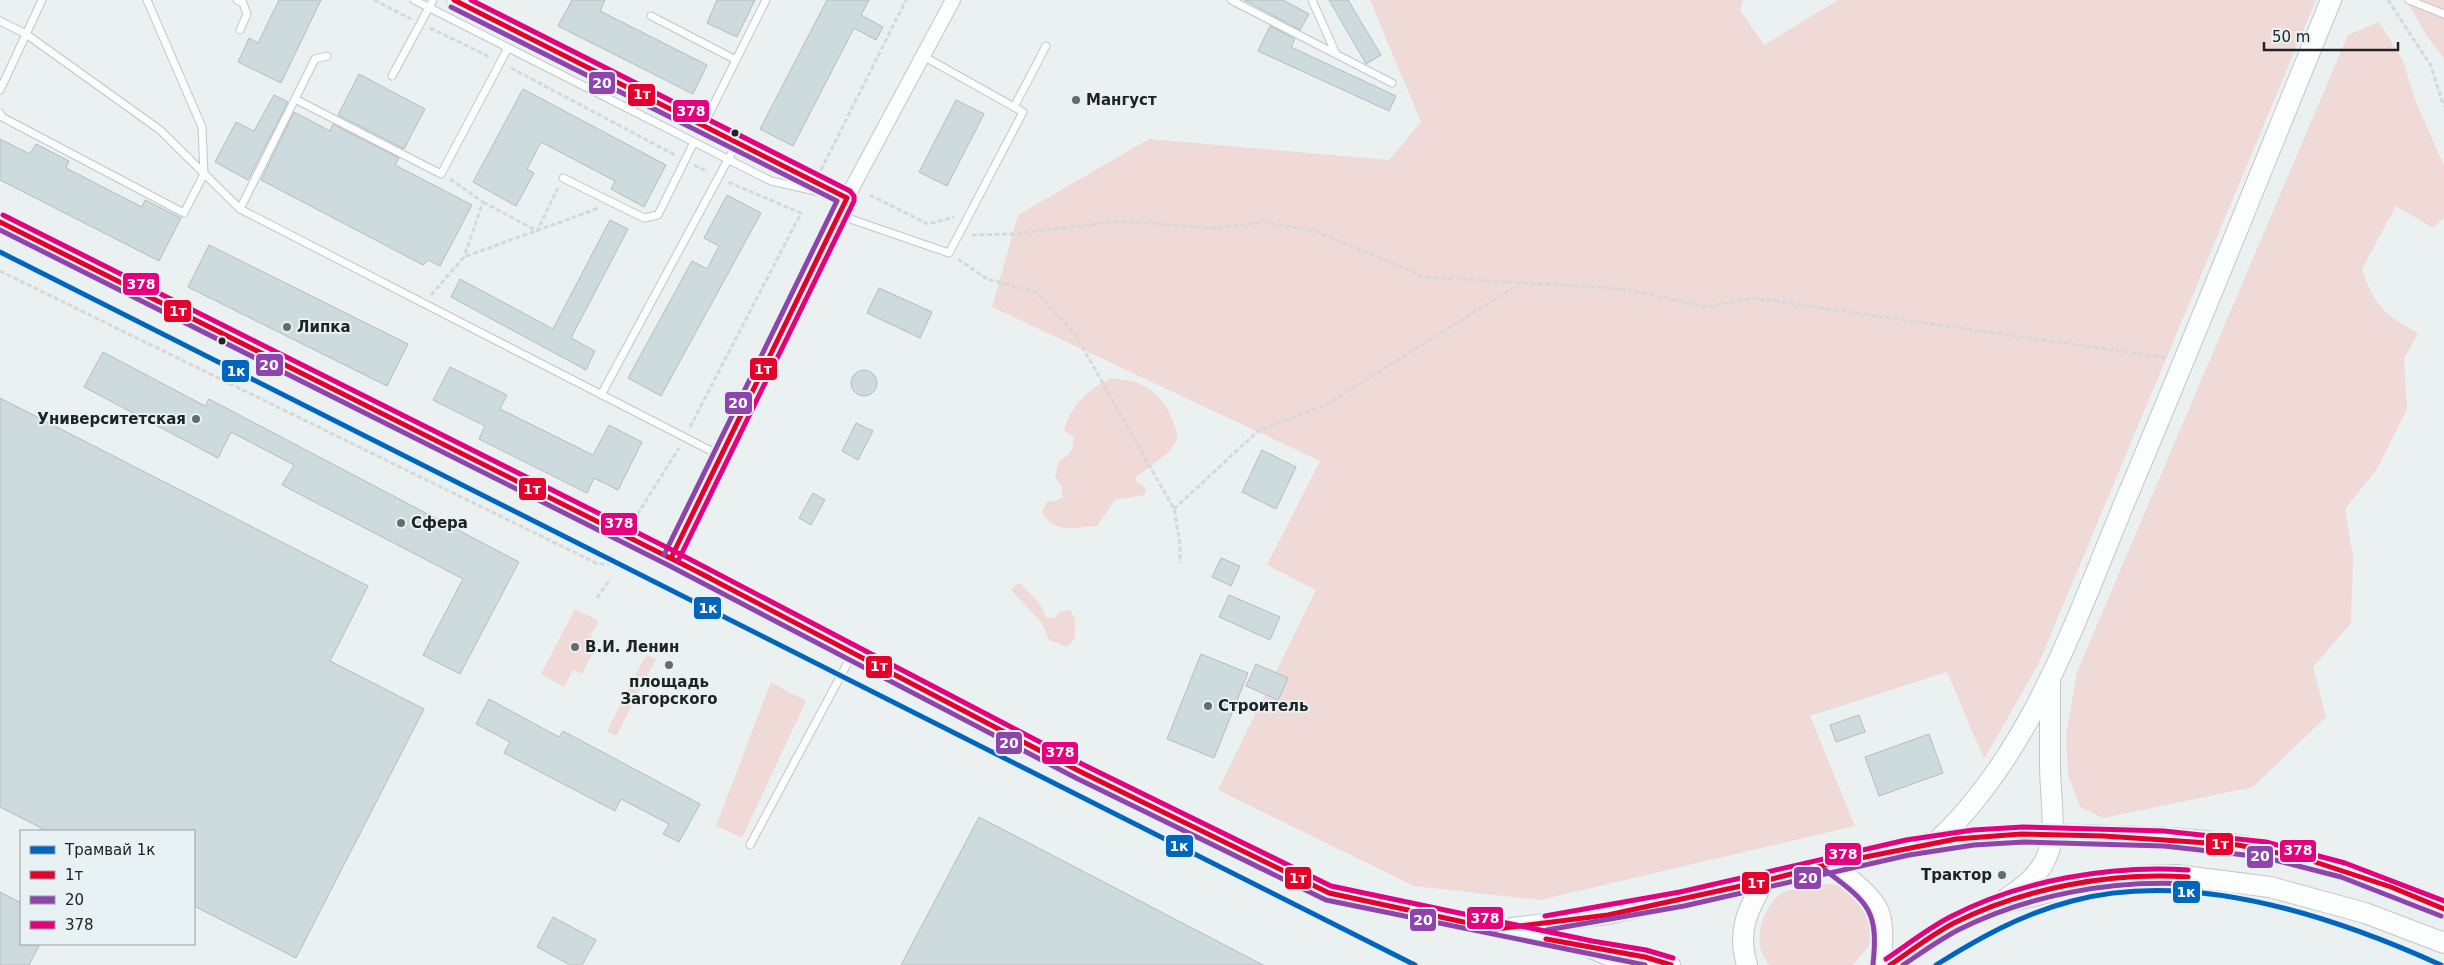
<svg xmlns="http://www.w3.org/2000/svg" width="2444" height="965" font-family="'DejaVu Sans',sans-serif">
<rect width="100%" height="100%" fill="#ebf0f1"/>
<path fill="#f0dad7" d="M1370,0H1743L1740,10L1764,45L1838,0H2316L2038,665L1984,759L1947,672L1810,716L1855,826L1540,900L1414,886L1218,790L1316,590L1267,565L1320,461L992,307L1018,215L1149,139L1389,160L1421,122Z
M2406,0H2444V59L2427,36Z
M2379,22L2403,61L2416,102L2444,166V217L2433,228L2396,206L2362,269C2374,305 2384,315 2418,333L2404,359L2407,409L2377,469L2345,509L2353,557L2351,623L2313,667L2326,717L2253,787L2103,818L2080,807L2068,774L2066,735L2077,672L2348,35Z
M1110,379C1150,378 1170,401 1178,438L1169,452L1136,477V481L1147,489L1144,495L1115,500L1097,526C1074,527 1056,535 1042,512L1047,502L1058,500L1063,497L1061,485L1055,477L1059,461C1070,455 1075,448 1073,436L1064,431C1069,408 1089,388 1110,379Z
M1017,584H1021L1040,604L1046,617L1054,618L1060,612L1070,610L1075,619V639L1067,647L1049,640L1042,623L1011,590Z
M575,609L599,621L590,636L599,641L582,674L573,670L564,687L541,674Z
M646,655L656,659L616,736L607,731Z
M771,682L806,701L742,838L716,826Z
M1828,884L1846,886L1868,909L1872,927L1869,946L1853,965H1770C1750,947 1761,907 1782,893C1791,888 1817,886 1828,884Z"/>
<path fill="#cddbdf" stroke="#b7bbbc" d="M279,0H321L281,83L238,62L249,38L258,43Z
M572,0H605L600,11L707,65L693,94L558,26Z
M717,0H755L737,37L707,23Z
M827,0H869L861,15L883,27L876,40L854,28L793,146L760,129Z
M1244,0H1283L1309,14L1300,30Z
M1329,0H1348L1381,55L1366,64Z
M1270,26L1295,39L1291,47L1396,96L1389,111L1258,51Z
M359,74L425,109L404,149L338,115Z
M523,89L666,165L644,207L611,189L615,181L541,142L527,169L534,173L516,206L473,182Z
M274,95L288,102L248,180L215,162L236,122L254,131Z
M956,100L984,114L947,186L919,172Z
M294,112L330,131L333,124L399,158L395,165L472,205L440,266L428,260L423,265L261,180Z
M0,139L30,154L36,144L69,161L66,168L142,207L145,200L181,218L159,261L0,180Z
M727,195L761,213L661,396L628,378L692,261L707,269L719,246L704,238Z
M610,220L628,229L571,338L595,351L586,370L451,297L460,279L553,329Z
M209,245L408,344L387,386L188,287Z
M879,288L932,312L920,338L867,313Z
M103,352L205,406L209,399L519,562L460,674L423,655L463,579L282,485L294,465L231,432L218,458L84,387Z
M450,367L507,395L500,409L593,455L609,425L642,442L618,490L594,478L587,493L479,439L485,426L433,400Z
M851 383a13 13 0 1 1 26 0a13 13 0 1 1-26 0Z
M0,398L368,586L330,661L424,709L296,958L194,906V831H47L0,807Z
M856,423L873,431L858,460L842,451Z
M1262,450L1296,467L1276,509L1242,492Z
M813,493L825,500L811,525L799,518Z
M1221,558L1240,566L1231,586L1212,577Z
M1229,595L1280,617L1270,640L1219,617Z
M1201,654L1248,673L1214,758L1167,739Z
M1256,664L1288,678L1278,700L1246,686Z
M489,699L559,737L563,731L700,804L679,842L663,834L669,824L621,799L615,811L504,753L510,742L476,724Z
M1859,715L1865,732L1836,742L1830,725Z
M1929,734L1943,773L1879,796L1865,757Z
M979,817L1263,965H901Z
M0,892L21,903V944H40L29,965H0Z
M553,917L596,940L582,965H570L537,947Z"/>
<g fill="none" stroke-linecap="round" stroke-linejoin="round">
<defs>
<path id="service" d="M237,0L243,3L247,14L240,30
M414,0L771,181L829,194
M1231,0L1392,83
M1312,0L1336,54
M2409,0L2444,14
M651,16L736,60
M0,21L26,34L160,130L240,209L721,456
M392,76L433,0
M0,90L42,0
M295,99L441,174L508,48
M1014,107L1046,46
M0,113L2,117L184,213L204,174L202,127L147,0
M703,126L766,0
M563,178L644,218L658,215L694,142
M240,209L315,59L327,56
M839,215L949,253L958,236L1023,112L923,56
M601,395L737,143
M750,845L853,653"/>
<path id="minor" d="M454,0L847,198
M671,558L853,186L953,0"/>
<path id="tertiary" d="M0,222L671,558L1079,771L1329,893L1591,948L1645,957L1671,965
M1512,927L1608,915L1764,881"/>
<path id="secondary" d="M1935,843C2034,752 2078,612 2129,492C2198,329 2264,164 2331,0
M1830,864C1843,874 1872,895 1878,910C1885,927 1882,948 1880,965
M2007,898C2067,861 2051,826 2050,766C2050,738 2050,709 2050,681
M1591,948L1633,965
M1747,965C1737,931 1747,911 1764,881C1827,865 1891,848 1956,839C2000,833 2044,834 2088,835C2138,837 2190,837 2239,845C2310,856 2378,881 2444,909
M1890,965L1953,924L1995,905L2096,881L2136,876L2176,875L2270,887L2365,913L2444,943"/>
</defs>
<use href="#service" stroke="#c2c6c7" stroke-width="9"/>
<use href="#minor" stroke="#c2c6c7" stroke-width="16"/>
<use href="#tertiary" stroke="#c2c6c7" stroke-width="20"/>
<use href="#secondary" stroke="#c2c6c7" stroke-width="22"/>
<path stroke="#d7d9d9" stroke-width="3" stroke-dasharray="5 2.5" stroke-linecap="butt" d="M374,0L411,19
M2388,0L2431,66L2444,107
M430,28L490,57
M511,68L675,155
M694,165L708,172
M821,170L906,0
M450,179L483,202L464,257
M870,195L928,224L954,217
M483,202L537,231L558,188
M972,235L1012,234L1120,221L1214,228L1264,222L1315,231L1425,277L1626,289L1707,307L1753,298L2167,358
M958,259L987,279L1036,292L1075,334L1174,509L1180,544V563
M0,271L598,564H608L613,555
M431,295L464,257L599,208
M690,427L801,213L728,182
M1174,509L1258,431L1327,404L1521,283
M633,521L679,448
M597,598L610,579"/>
<use href="#service" stroke="#fcfdfd" stroke-width="7"/>
<use href="#minor" stroke="#fcfdfd" stroke-width="14"/>
<use href="#tertiary" stroke="#fcfdfd" stroke-width="18"/>
<use href="#secondary" stroke="#fcfdfd" stroke-width="20"/>
<defs>
<path id="bus-1" d="M454,0L847,198L671,558
M0,222L710,578
M671,558L1079,771L1329,893L1496,929L1608,915L1764,881L1830,864L1956,839L2021,834L2104,836L2238,845L2303,858L2391,887L2444,909
M1546,939L1645,957L1671,965
M1890,965C1911,951 1931,935 1954,923C2024,888 2110,872 2188,877"/>
<path id="bus-2" d="M451,7L837,201L664,555
M0,230L668,565L1076,778L1326,900L1645,965
M1825,870C1867,902 1879,909 1873,964
M1547,930L1684,906L1909,855L1974,845L2024,842L2164,846L2263,857L2341,877L2441,916
M1903,965C1921,953 1939,940 1958,930C2027,895 2111,880 2188,884"/>
<path id="bus-3" d="M471,0L850,191L854,196V201L678,561
M3,215L674,551L1082,764L1331,886L1592,941L1646,950L1673,958
M1545,916L1680,892L1906,840L1973,830L2023,827L2164,831L2266,842L2345,863L2444,901
M1886,959C1907,945 1927,929 1950,917C2021,880 2110,865 2188,870"/>
</defs>
<use href="#bus-1" stroke="#e8f1f4" stroke-width="9"/>
<use href="#bus-2" stroke="#e8f1f4" stroke-width="9"/>
<use href="#bus-3" stroke="#e8f1f4" stroke-width="9"/>
<use href="#bus-1" stroke="#e4002b" stroke-width="5"/>
<use href="#bus-2" stroke="#8e44ad" stroke-width="5"/>
<use href="#bus-3" stroke="#e5007d" stroke-width="5"/>
<defs>
<path id="tram-1" d="M0,252L1415,965
M1936,965C1979,938 2022,914 2072,901C2191,869 2333,916 2441,965"/>
</defs>
<use href="#tram-1" stroke="#e8f1f4" stroke-width="9"/>
<use href="#tram-1" stroke="#0065bd" stroke-width="5"/>
</g>
<g fill="#676b6c" stroke="#e8f1f4" stroke-width="2">
<circle cx="1076" cy="100" r="5"/>
<circle cx="287" cy="327" r="5"/>
<circle cx="196" cy="419" r="5"/>
<circle cx="401" cy="523" r="5"/>
<circle cx="575" cy="647" r="5"/>
<circle cx="669" cy="665" r="5"/>
<circle cx="1208" cy="706" r="5"/>
<circle cx="2002" cy="875" r="5"/>
</g>
<g fill="#202324" stroke="#e8f1f4" stroke-width="2">
<circle cx="735" cy="133" r="4.5"/>
<circle cx="222" cy="341" r="4.5"/>
</g>
<g text-anchor="middle" dominant-baseline="central" stroke-width="4" stroke-linejoin="round" paint-order="stroke">
<g font-size="15" font-weight="bold" fill="#202324" stroke="#e8f1f4" text-anchor="start">
<text x="1086" y="100">Мангуст</text>
<text x="297" y="327">Липка</text>
<text x="186" y="419" text-anchor="end">Университетская</text>
<text x="411" y="523">Сфера</text>
<text x="585" y="647">В.И. Ленин</text>
<text x="669" y="682" text-anchor="middle">площадь<tspan x="669" dy="17">Загорского</tspan></text>
<text x="1218" y="706">Строитель</text>
<text x="1992" y="875" text-anchor="end">Трактор</text>
</g>
</g>
<g stroke="#e8f1f4" stroke-width="2">
<rect x="588" y="71" width="28" height="24" rx="5" fill="#8e44ad"/>
<rect x="627" y="83" width="29" height="24" rx="5" fill="#e4002b"/>
<rect x="672" y="99" width="38" height="24" rx="5" fill="#e5007d"/>
<rect x="122" y="272" width="38" height="24" rx="5" fill="#e5007d"/>
<rect x="163" y="299" width="29" height="24" rx="5" fill="#e4002b"/>
<rect x="255" y="353" width="29" height="24" rx="5" fill="#8e44ad"/>
<rect x="749" y="357" width="29" height="24" rx="5" fill="#e4002b"/>
<rect x="221" y="359" width="29" height="24" rx="5" fill="#0065bd"/>
<rect x="724" y="391" width="29" height="24" rx="5" fill="#8e44ad"/>
<rect x="518" y="477" width="29" height="24" rx="5" fill="#e4002b"/>
<rect x="600" y="512" width="38" height="24" rx="5" fill="#e5007d"/>
<rect x="693" y="596" width="29" height="24" rx="5" fill="#0065bd"/>
<rect x="865" y="655" width="28" height="24" rx="5" fill="#e4002b"/>
<rect x="995" y="731" width="28" height="24" rx="5" fill="#8e44ad"/>
<rect x="1041" y="741" width="38" height="24" rx="5" fill="#e5007d"/>
<rect x="2205" y="832" width="29" height="24" rx="5" fill="#e4002b"/>
<rect x="1165" y="834" width="29" height="24" rx="5" fill="#0065bd"/>
<rect x="2279" y="839" width="38" height="24" rx="5" fill="#e5007d"/>
<rect x="1824" y="842" width="38" height="24" rx="5" fill="#e5007d"/>
<rect x="2246" y="845" width="28" height="24" rx="5" fill="#8e44ad"/>
<rect x="1284" y="866" width="28" height="24" rx="5" fill="#e4002b"/>
<rect x="1793" y="866" width="29" height="24" rx="5" fill="#8e44ad"/>
<rect x="1741" y="871" width="29" height="24" rx="5" fill="#e4002b"/>
<rect x="2172" y="880" width="29" height="24" rx="5" fill="#0065bd"/>
<rect x="1466" y="906" width="38" height="24" rx="5" fill="#e5007d"/>
<rect x="1409" y="908" width="28" height="24" rx="5" fill="#8e44ad"/>
</g>
<g font-size="14" text-anchor="middle" font-weight="bold" fill="#fff">
<text x="602" y="88">20</text>
<text x="642" y="99">1т</text>
<text x="691" y="116">378</text>
<text x="141" y="289">378</text>
<text x="178" y="316">1т</text>
<text x="269" y="370">20</text>
<text x="763" y="374">1т</text>
<text x="236" y="376">1к</text>
<text x="738" y="408">20</text>
<text x="532" y="494">1т</text>
<text x="619" y="528">378</text>
<text x="708" y="613">1к</text>
<text x="879" y="671">1т</text>
<text x="1009" y="748">20</text>
<text x="1060" y="757">378</text>
<text x="2220" y="849">1т</text>
<text x="1179" y="851">1к</text>
<text x="2298" y="855">378</text>
<text x="1843" y="859">378</text>
<text x="2260" y="861">20</text>
<text x="1298" y="883">1т</text>
<text x="1808" y="883">20</text>
<text x="1756" y="888">1т</text>
<text x="2186" y="897">1к</text>
<text x="1485" y="923">378</text>
<text x="1423" y="925">20</text>
</g>
<rect x="20" y="830" width="175" height="115" fill="#e8f1f4" stroke="#989fa1"/>
<rect x="30" y="846" width="25" height="8" fill="#0065bd" stroke="#989fa1"/>
<text x="65" y="855" font-size="15" fill="#202324">Трамвай 1к</text>
<rect x="30" y="871" width="25" height="8" fill="#e4002b" stroke="#989fa1"/>
<text x="65" y="880" font-size="15" fill="#202324">1т</text>
<rect x="30" y="896" width="25" height="8" fill="#8e44ad" stroke="#989fa1"/>
<text x="65" y="905" font-size="15" fill="#202324">20</text>
<rect x="30" y="921" width="25" height="8" fill="#e5007d" stroke="#989fa1"/>
<text x="65" y="930" font-size="15" fill="#202324">378</text>
<path d="M2264 42v8h134v-8" fill="none" stroke="#202324" stroke-width="2.5"/>
<text x="2272" y="42" font-size="15" fill="#202324" stroke="#e8f1f4" stroke-width="4" paint-order="stroke">50 m</text>
</svg>
